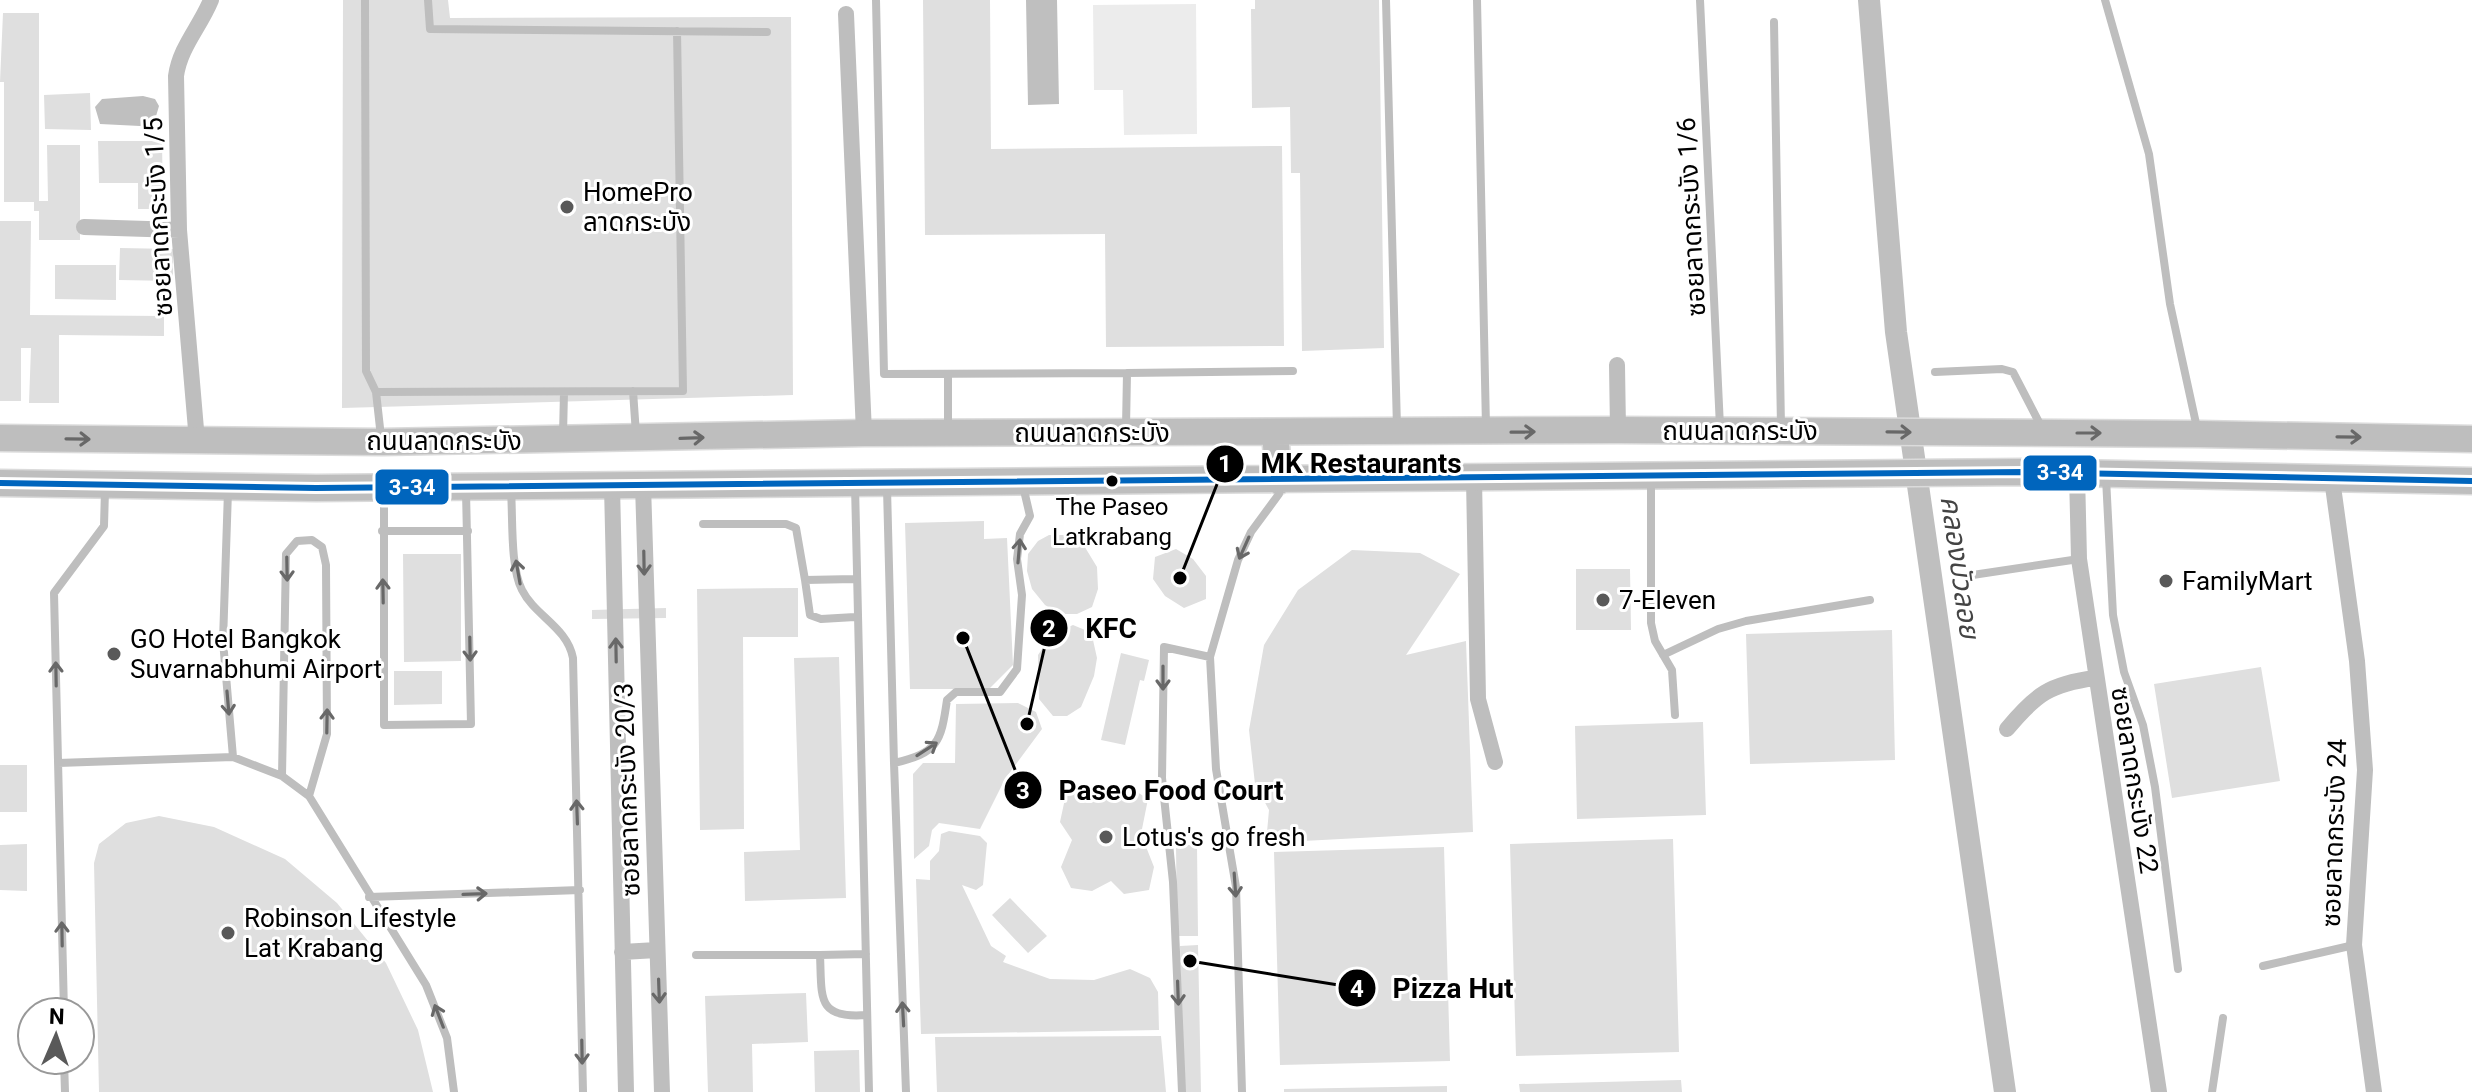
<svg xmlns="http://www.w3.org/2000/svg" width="2472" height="1092" font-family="Roboto,'Noto Sans Thai',sans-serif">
<rect width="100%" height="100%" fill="#fff"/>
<path fill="#ececec" d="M1196,4L1197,134L1124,135L1123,90H1094L1093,5Z"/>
<path fill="#bfbfbf" d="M1026,0H1057L1059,104L1028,105Z
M143,96L155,99L159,106L154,123L140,126L100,124L95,107L102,99Z"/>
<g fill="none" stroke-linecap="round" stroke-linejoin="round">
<path stroke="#bfbfbf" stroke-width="22" d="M1869,0L1896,332L2005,1092"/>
</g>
<path fill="#dfdfdf" d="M343,0H448L450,18L791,17L793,395L342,408Z
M923,0H990L991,149L1282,146L1284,346L1106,347L1105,234L925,235Z
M1255,0H1379L1384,348L1302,351L1300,173H1291L1290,107L1252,108L1251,9H1255Z
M3,13H39V201H48L47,145H80V240H39V211H34V202H4V82H0Z
M90,93L91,130L45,129L44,95Z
M98,141H162L163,209H138V183H99Z
M0,221H31L30,315L164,316V336L59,335V403H29L31,348H21V401H0Z
M120,248L173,249V281L119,280Z
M55,265H116V300L55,299Z
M984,521V539L1007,538L1013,665L989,689H910L905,523Z
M1049,535H1064L1083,544L1097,567L1098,589L1092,607L1077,614H1060L1045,605L1032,589L1027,571L1028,554L1038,541Z
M1176,549L1193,559L1206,576V599L1184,608L1165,596L1153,579L1155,557Z
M1352,550L1420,553L1460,574L1406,655L1466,641L1473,832L1266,843L1269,810L1255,784L1249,730L1264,645L1298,590Z
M403,554H461V661L404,662Z
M1576,569H1630L1631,630H1576Z
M798,588V637H743L744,829L700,830L697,589Z
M666,608V618L592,619V610Z
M1073,625L1085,630L1093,640L1097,658L1094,676L1081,707L1067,716H1053L1039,699L1038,655L1052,634Z
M1892,630L1895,760L1750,764L1746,634Z
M1121,653L1149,660L1144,681L1140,680L1125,745L1101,740Z
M839,657L846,898L745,901L744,852L800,850L794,658Z
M2261,667L2280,781L2172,798L2154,684Z
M394,671H442V704L394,705Z
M1018,703L1036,712L1042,729L1005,779L980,829L939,823L932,830L929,846L914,859L913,774L923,763H955L956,704Z
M1703,722L1706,815L1577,819L1575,726Z
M0,765H27V812H0Z
M1084,784L1109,792L1131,788L1148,799L1141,834L1154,867L1149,890L1124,894L1111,881L1092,891L1071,888L1061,867L1072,840L1060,822L1066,794Z
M159,816L214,827L285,859L337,903L386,963L418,1030L433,1092H99L94,863L99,844L126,823Z
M949,831L980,836L987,843L983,885L976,890L962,885L991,946L1006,956L1003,962L1050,979L1094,980L1130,969L1150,978L1158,992L1159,1030L921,1034L916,879L930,880V861L939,851L941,834Z
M1673,839L1679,1052L1516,1056L1510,844Z
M27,844V891L0,890V845Z
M1176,845H1197L1198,936H1177Z
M1444,847L1450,1061L1280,1065L1274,852Z
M1010,898L1047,936L1028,953L992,915Z
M1198,945L1201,1092H1183L1180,946Z
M806,993L808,1042L752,1044L753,1092H708L705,996Z
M1161,1036L1166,1092H937L935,1037Z
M859,1050L860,1092H815L814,1051Z
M1681,1080L1682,1092H1520L1519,1084Z
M1447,1086V1092H1284V1089Z"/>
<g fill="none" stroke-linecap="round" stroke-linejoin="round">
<defs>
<path id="primary" d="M1275,433L1279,481
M0,438L382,442L864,433L1618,430L2199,434L2472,439
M0,483L316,488L2024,472L2472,481"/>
</defs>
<use href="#primary" stroke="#dbdbdb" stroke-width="29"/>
<path stroke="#bebebe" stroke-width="8" d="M365,0L366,371L376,392L381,437
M428,0L430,29L767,32
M876,0L884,374L1127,373
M1386,0L1397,428
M1477,0L1486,427
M1700,0L1720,427
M2105,0L2149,154L2170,304L2197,428
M1774,22L1781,427
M1935,372L2002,369L2013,372L2041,426
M948,374V428
M633,391L636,434
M376,392L683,391L677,31
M1126,427L1127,373L1293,371
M563,435L564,392
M1651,478V623L1655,641L1672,670L1675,715
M2106,478L2113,615L2124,672L2143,725L2155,787L2178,969
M855,485L869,1092
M887,488L894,763
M384,490V725L471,724L466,491
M228,491L223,641L233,757
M511,491C513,517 510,567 522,590C535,616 567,627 573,658L583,1092
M703,524H786L796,528L805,580
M382,531H468
M1966,576L2079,559
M855,579L805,580L810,615L821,619L855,617
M1663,655L1718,629L1746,621L1870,600
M58,763L233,757L282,776L309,796L426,985L447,1038L454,1092
M282,776L286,554L297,541L312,540L322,547L326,565L327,734L309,796
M369,897L580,890
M866,954L820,955C822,997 816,1019 866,1015
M696,955H820
M2263,966L2354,945
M64,1012L54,593L104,526L105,490
M64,1060L65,1092
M906,1092L894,763C938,753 941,742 947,700L956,692H1000L1017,669L1022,595L1017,559L1020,534L1030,516L1023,486
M1182,1092L1173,882L1162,778L1164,647L1210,657
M1242,1092L1236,887L1216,769L1210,657L1238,560L1251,532L1279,494V486
M2212,1092L2223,1018"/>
<path stroke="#bebebe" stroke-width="16" d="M846,14L864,433
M84,227L179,230
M1617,365L1618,430
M197,441L179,230L176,76C180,47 200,27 211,0
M2077,473L2079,559L2159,1092
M1474,478L1478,699L1495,762
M2332,479L2357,661L2365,770L2354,945L2374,1092
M643,485L662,1092
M612,486L626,1092
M2007,729C2036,694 2050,684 2095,678
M622,952L657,950"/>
<use href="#primary" stroke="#bebebe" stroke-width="26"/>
<defs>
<path id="bus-1" d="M0,483L316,488L2024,472L2472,481"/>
</defs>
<use href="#bus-1" stroke="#fff" stroke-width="12"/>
<use href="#bus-1" stroke="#0065bd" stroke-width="6"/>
</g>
<defs><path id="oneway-shaft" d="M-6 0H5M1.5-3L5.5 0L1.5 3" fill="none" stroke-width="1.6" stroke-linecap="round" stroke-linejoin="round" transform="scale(2)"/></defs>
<g stroke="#686868">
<use href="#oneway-shaft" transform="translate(1523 432) rotate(-1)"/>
<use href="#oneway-shaft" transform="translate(1899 432) rotate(1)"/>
<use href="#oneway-shaft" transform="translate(2089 433)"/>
<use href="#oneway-shaft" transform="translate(2349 437) rotate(1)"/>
<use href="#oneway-shaft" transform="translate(692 438) rotate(-2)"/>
<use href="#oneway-shaft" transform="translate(78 439) rotate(1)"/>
<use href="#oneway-shaft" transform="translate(1244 548) rotate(114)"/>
<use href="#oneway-shaft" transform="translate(1019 551) rotate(-85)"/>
<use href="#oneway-shaft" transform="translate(644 563) rotate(89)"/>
<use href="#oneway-shaft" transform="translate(287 569) rotate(89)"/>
<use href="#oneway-shaft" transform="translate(518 572) rotate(-100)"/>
<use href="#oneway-shaft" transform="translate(383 591) rotate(-91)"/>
<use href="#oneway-shaft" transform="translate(470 649) rotate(89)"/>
<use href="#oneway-shaft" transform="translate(616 650) rotate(-91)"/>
<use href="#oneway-shaft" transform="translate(56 674) rotate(-91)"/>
<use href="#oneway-shaft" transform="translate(1163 678) rotate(90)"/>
<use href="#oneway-shaft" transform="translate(228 703) rotate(85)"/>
<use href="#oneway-shaft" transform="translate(327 721) rotate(-89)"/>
<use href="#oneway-shaft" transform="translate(927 749) rotate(-33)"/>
<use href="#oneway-shaft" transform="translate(577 812) rotate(-92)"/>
<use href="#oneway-shaft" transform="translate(1235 885) rotate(86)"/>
<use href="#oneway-shaft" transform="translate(475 894) rotate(-2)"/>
<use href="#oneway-shaft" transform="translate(62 934) rotate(-91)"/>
<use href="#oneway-shaft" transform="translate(659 991) rotate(88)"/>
<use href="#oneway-shaft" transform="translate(1178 993) rotate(88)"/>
<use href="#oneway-shaft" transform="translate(903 1014) rotate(-93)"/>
<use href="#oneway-shaft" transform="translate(439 1016) rotate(-111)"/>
<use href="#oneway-shaft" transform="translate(582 1052) rotate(89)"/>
</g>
<g fill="#595959" stroke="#fff" stroke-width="3">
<circle cx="567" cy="207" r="8"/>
<circle cx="2166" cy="581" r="8"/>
<circle cx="1603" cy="600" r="8"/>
<circle cx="114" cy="654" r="8"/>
<circle cx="1106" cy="837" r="8"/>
<circle cx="228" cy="933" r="8"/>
</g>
<circle fill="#000" stroke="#fff" stroke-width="3" cx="1112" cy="481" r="7"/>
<g text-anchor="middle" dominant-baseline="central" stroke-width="6" stroke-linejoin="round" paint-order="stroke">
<g font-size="24" fill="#000" stroke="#fff">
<text x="1112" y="507">The Paseo<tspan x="1112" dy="30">Latkrabang</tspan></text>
</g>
<g font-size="26" fill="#000" stroke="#fff" text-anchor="start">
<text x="583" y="192">HomePro<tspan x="583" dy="30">ลาดกระบัง</tspan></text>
<text x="2182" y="581">FamilyMart</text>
<text x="1619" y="600">7-Eleven</text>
<text x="130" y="639">GO Hotel Bangkok<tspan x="130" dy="30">Suvarnabhumi Airport</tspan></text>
<text x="1122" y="837">Lotus's go fresh</text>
<text x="244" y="918">Robinson Lifestyle<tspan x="244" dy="30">Lat Krabang</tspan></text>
</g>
<g font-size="26" fill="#000" stroke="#fff">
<text transform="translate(158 217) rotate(-93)">ซอยลาดกระบัง 1/5</text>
<text transform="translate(1691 217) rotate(-93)">ซอยลาดกระบัง 1/6</text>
<text x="1740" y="431">ถนนลาดกระบัง</text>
<text x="1092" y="433">ถนนลาดกระบัง</text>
<text x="444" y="441">ถนนลาดกระบัง</text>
<text transform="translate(2135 780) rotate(81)">ซอยลาดกระบัง 22</text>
<text transform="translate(627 790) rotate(-92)">ซอยลาดกระบัง 20/3</text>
<text transform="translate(2334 833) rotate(-88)">ซอยลาดกระบัง 24</text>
</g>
<g font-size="28" font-style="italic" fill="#444" stroke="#fff">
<text transform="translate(1960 567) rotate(82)">คลองบัวลอย</text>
</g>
</g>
<path fill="none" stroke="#000" stroke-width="3" d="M1180 578L1225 464M1027 724L1049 628M963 638L1023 790M1190 961L1357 988"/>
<g fill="#000" stroke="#fff" stroke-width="3">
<circle cx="1180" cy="578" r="8"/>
<circle cx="1027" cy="724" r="8"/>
<circle cx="963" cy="638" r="8"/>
<circle cx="1190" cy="961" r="8"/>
<circle cx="1225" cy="464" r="20"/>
<circle cx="1049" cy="628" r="20"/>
<circle cx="1023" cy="790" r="20"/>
<circle cx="1357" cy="988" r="20"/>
</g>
<g font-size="24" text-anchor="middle" font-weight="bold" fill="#fff">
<text x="1225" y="472">1</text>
<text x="1049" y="637">2</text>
<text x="1023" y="799">3</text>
<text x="1357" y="997">4</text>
</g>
<g font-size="28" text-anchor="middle" font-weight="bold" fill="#000" stroke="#fff" stroke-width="6" stroke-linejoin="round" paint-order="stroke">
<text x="1361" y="473">MK Restaurants</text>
<text x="1111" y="638">KFC</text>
<text x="1171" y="800">Paseo Food Court</text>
<text x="1453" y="998">Pizza Hut</text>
</g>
<g stroke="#fff" stroke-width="3">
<rect x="2022" y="454" width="76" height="38" rx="8" fill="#0065bd"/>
<rect x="374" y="468" width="76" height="38" rx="8" fill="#0065bd"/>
</g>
<g font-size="22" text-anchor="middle" font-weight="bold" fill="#fff">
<text x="2060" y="480">3-34</text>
<text x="412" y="495">3-34</text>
</g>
<g transform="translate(56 1036) rotate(2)"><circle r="38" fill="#ffffff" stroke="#999999" stroke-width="2"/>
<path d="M0-6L14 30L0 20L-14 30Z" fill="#595959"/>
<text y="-12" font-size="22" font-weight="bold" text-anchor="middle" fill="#000000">N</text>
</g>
</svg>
